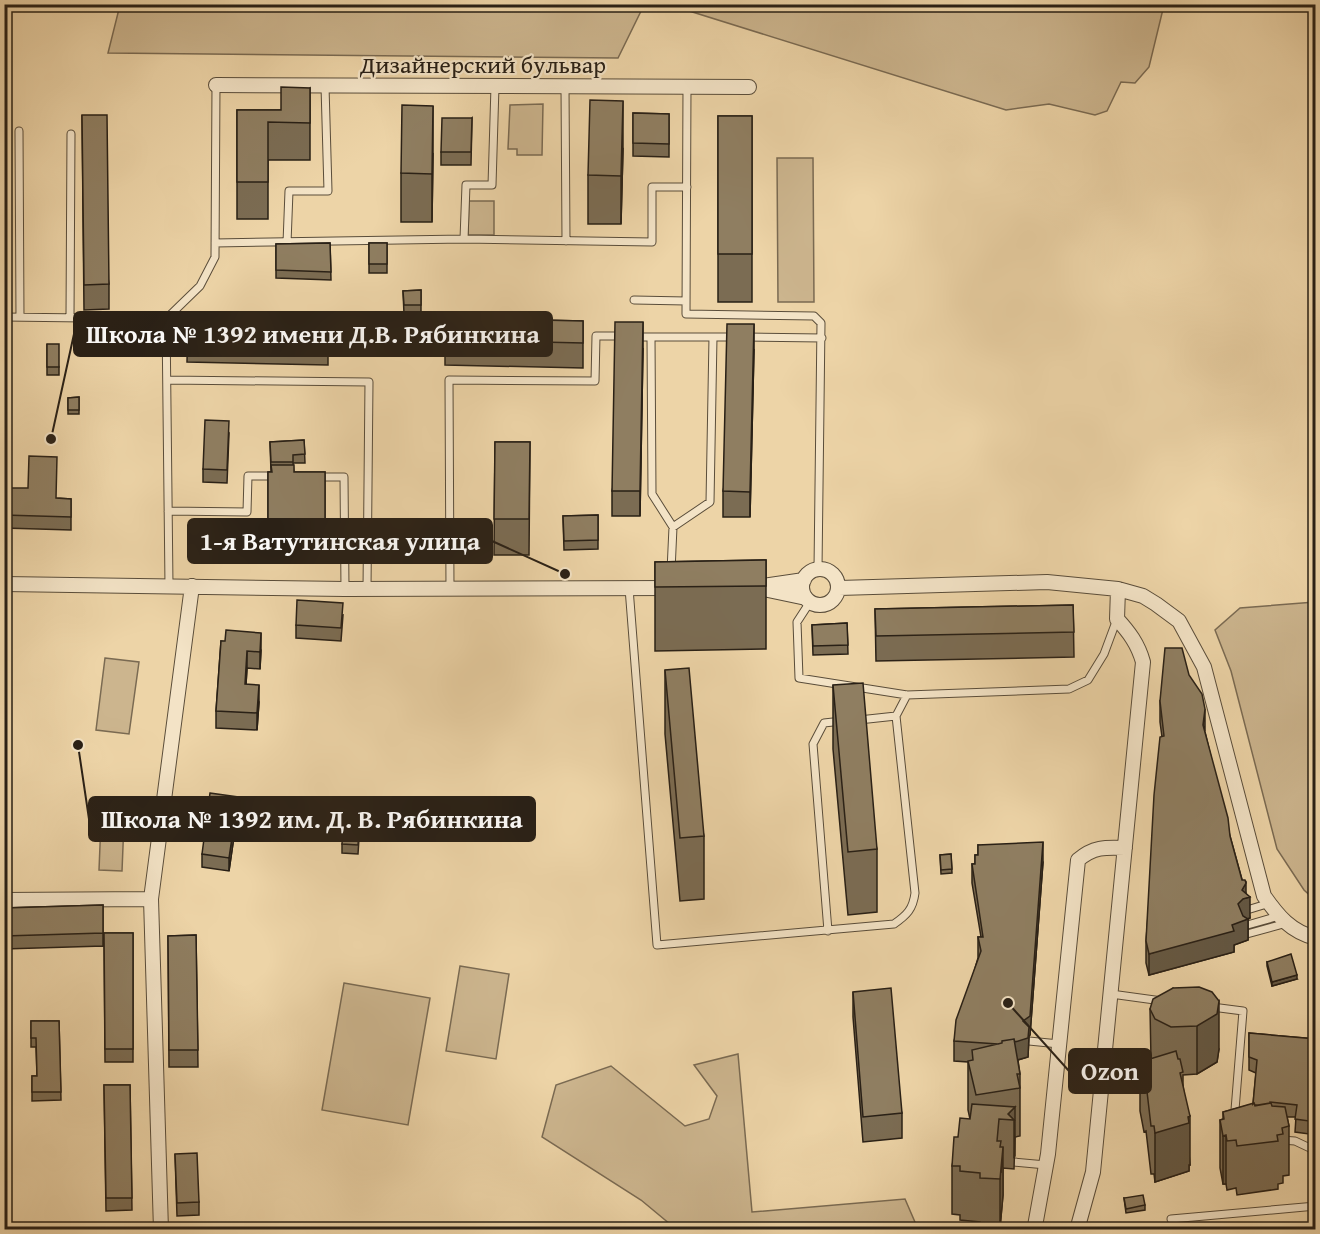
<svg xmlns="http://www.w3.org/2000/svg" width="1320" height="1234" font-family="'Gentium Book Plus',serif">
<rect width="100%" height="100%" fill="#edd4a7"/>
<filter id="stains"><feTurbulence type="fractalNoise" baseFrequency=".00333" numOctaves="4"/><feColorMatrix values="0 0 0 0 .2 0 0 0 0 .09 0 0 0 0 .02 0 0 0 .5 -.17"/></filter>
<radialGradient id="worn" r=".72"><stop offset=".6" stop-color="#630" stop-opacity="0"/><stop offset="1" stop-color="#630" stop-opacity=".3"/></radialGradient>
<path fill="#ccb58e" stroke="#7a6a52" stroke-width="1.5" d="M120,5V4L644,5L618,58L108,53Z
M670,5H1164L1149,67L1135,83L1121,82L1107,111L1095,115L1049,104L1006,110Z
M543,104L542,155H517V149H508L510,105Z
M777,158H813L814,302H778Z
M469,201H494V235H468Z
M1315,602H1316L1315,900L1304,890L1277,849L1231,671L1215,630L1240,608Z
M105,658L139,662L129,734L96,730Z
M101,821L124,822L122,871L99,870Z
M460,966L509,974L496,1059L446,1051Z
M344,983L430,998L408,1125L322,1110Z
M738,1054L752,1212L905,1199L918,1229H676L641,1200L542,1137L556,1085L611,1066L685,1126L709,1119L717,1096L694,1065Z"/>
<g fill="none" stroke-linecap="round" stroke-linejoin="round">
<defs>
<path id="service" d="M565,87L566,241
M687,87L686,314L814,316L821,323L818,569
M19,131L20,317
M464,239L466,185H492L495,86
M215,243L464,239L652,242V187H687
M287,243L289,191H328L325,86
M634,300L686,301
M4,317L166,319
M70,318L71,134
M635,337H735
M651,337L652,494L673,527L710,502L713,337
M746,337L822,338
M167,380L369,382L367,589
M317,477H344L345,589
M168,511L247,512L248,476H276
M671,571L673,527
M169,585L166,319L200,286L215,257L216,85
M450,588L449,380L595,381L596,336H624
M629,588L657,945L894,924C907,915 913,909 915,893L896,716L907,695
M810,602L797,622L799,678L907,695L1069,689L1088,680L1104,654L1117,619
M859,720L896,716
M1247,910L1270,903
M1244,926L1279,916
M828,931L813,744L824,723L842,721
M1247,934L1287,923
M1111,994L1162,1001
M1212,1007L1243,1011L1235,1110L1237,1117
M1029,1041L1059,1044
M1281,1140L1295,1141L1312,1149L1316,1187
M1014,1162L1046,1165
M1171,1219L1316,1206"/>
<path id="minor" d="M216,85L749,87
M802 587a18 18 0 1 1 36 0a18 18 0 1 1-36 0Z
M4,584L345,589L671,588
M748,588L804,580
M839,588L1047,582L1118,589L1143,596L1156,604L1179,621L1204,667L1264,896C1278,916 1291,932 1316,938
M768,590L806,598
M4,900L151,899
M161,1230L151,899L192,586
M1039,1230L1035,1226L1048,1154L1078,860C1093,847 1105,847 1125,848
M1077,1230L1093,1172L1143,662C1138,644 1129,632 1117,619L1118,589"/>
</defs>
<use href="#service" stroke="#5a4d3a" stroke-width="9"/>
<use href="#minor" stroke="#5a4d3a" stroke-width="16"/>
<use href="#service" stroke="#f3e3c6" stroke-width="7"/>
<use href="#minor" stroke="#f3e3c6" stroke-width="14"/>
</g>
<path fill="#7b6c53" stroke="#292016" stroke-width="1.5" d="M310,88V160H268V219H237V110H281Z
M633,113L669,114V157L633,156Z
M82,115L109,284V309L84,310Z
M718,116H752V302H718Z
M472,118L471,165H441V152Z
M623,149L621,224H588V175Z
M433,154L432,222H401V173Z
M330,243L331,280L276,278V244Z
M369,243H387V273H369Z
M421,290V314H404L403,291Z
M188,313L328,316V365L187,362Z
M445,318L583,321V368L445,365Z
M47,344L59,367V375H47Z
M643,348L640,516H612V491Z
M754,349L750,517H723V491Z
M79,397V414H68V398Z
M229,434L227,483L203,482V469Z
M304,440L305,463H293L294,472H325V554H268V472H271L270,442Z
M495,442H530L529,555H494Z
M4,488L56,498L71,499V530L4,528Z
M598,515V549L564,550L563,516Z
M766,560V649L655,651V562Z
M1073,605L1074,657L876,661L875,609Z
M343,615L341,641L296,638V625Z
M847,623L848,654L813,655L812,625Z
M221,641L261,650L260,669L247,668L246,684L259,702L257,730L216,728V711Z
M665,670L704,836V899L680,901L665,734Z
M833,685L877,849V912L848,915L833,749Z
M1160,701L1205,732L1230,836L1246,894L1250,918L1248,919V940L1234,945V952L1149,975L1146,963V941L1162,737L1160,722Z
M238,809L229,871L202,867V854Z
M360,823L358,854L342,853V844Z
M978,845L1043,862L1030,1035L1029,1036L1028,1057L1018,1060L1020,1074V1136L1015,1137L1014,1169L1003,1168V1195L1000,1228L980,1226V1222L960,1220V1215L952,1214V1166L958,1137L970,1119L968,1110V1062L954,1061V1041L978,958V937H981L972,883V864H975V855H978Z
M951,854L952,873L941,874L940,855Z
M103,905V946L4,949V908Z
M104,933H133V1062H105Z
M196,935L198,1067H169L168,936Z
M1267,962L1297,979L1272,986L1267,966Z
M1173,988L1219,1049L1217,1062L1197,1074L1183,1075V1084L1190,1165H1189V1171L1155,1182L1154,1174H1151L1146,1131L1144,1132L1140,1111V1062L1151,1059L1150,1009Z
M853,992L902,1113V1138L863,1142L853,1017Z
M31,1021H59L61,1100L32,1101V1076H37L36,1047H31Z
M1249,1033L1316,1039V1127L1309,1126V1134L1295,1132L1296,1117H1287L1289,1126V1175L1283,1176V1183L1278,1184V1189L1237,1195L1236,1188L1227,1190L1226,1184H1223L1220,1168V1120L1223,1119V1112L1253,1104L1256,1073L1249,1070Z
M104,1085H130L132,1210L106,1211Z
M175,1154L199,1202V1215L177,1216Z
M1124,1198L1145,1205V1210L1126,1213Z"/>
<path fill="#645844" stroke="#292016" stroke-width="1.5" d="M623,101V149L621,224V176Z
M433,106V154L432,222V174Z
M643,322V348L640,516V491Z
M754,324V349L750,517V492Z
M261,633V650L260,669V652Z
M247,651V668L245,701V684Z
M259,685V702L257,730V713Z
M1205,709V731L1203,725Z
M238,797V809L229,871V858Z
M1043,842V862L1030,1035L1029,1036L1028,1057L1003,1064L1023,1021Z
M1246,883V898L1250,897V918L1243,920L1248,919V940L1234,945V952L1149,975V954L1232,925L1242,890Z
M1297,975V979L1272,986V982Z
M1219,1001V1049L1217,1062L1197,1074V1026Z
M1015,1107V1156L1014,1157V1120L1008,1114Z
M1190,1116V1165H1189V1171L1155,1182V1133Z
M1226,1135V1184H1223V1136Z
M1000,1147L1001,1173L1003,1147V1195L1000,1228Z"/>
<path fill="#8f7e61" stroke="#292016" stroke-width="1.5" d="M281,87L310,88V123L268,122V182H237V110H281Z
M590,100L623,101L621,176L588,175Z
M402,105L433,106L432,174L401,173Z
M633,113L669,114V144L633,143Z
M82,115H107L109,284L84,285Z
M718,116H752V254H718Z
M442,118H472L471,152H441Z
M330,243L331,272L276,270V244Z
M369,243H387V264H369Z
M421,290V305H404L403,291Z
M445,318L583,321V343L445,340Z
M615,322H643L640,491H612Z
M727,324H754L750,492L723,491Z
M47,344H59V367H47Z
M79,397V410H68V398Z
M205,420L229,421L227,470L203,469Z
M304,440L305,454L293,455V462H271L270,442Z
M495,442H530L529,519H494Z
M29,456L57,457L56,498L71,499V517L4,515V488H28Z
M271,465H294V472H325V537H268V472H272Z
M598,515V540L564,541L563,516Z
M766,560V586L655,587V562Z
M297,600L343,603L341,628L296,625Z
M1073,605L1074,632L876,636L875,609Z
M847,623L848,645L813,646L812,625Z
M226,630L261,633L260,652L247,651L245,684L259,685L257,713L216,711L221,641H225Z
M1165,648H1182L1189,675L1202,694L1205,709L1203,725L1228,818L1230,836L1242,880H1245L1246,883L1242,890L1250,897L1243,899L1238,904L1243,916L1248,919L1232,925L1234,931L1149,954L1146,941L1154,795L1160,737L1164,736L1160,701Z
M689,668L704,836L680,838L665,670Z
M863,683L877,849L848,852L833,685Z
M210,793L238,797L229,858L202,854Z
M344,813L360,814L358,845L342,844Z
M1043,842L1030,1016L1023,1021L1029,1027L1028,1038L1015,1042L1014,1039L1002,1041V1043L998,1044L954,1041L956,1020L981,951L978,937H983L972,864H975V855H978V845Z
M951,854L952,869L941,870L940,855Z
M103,905V933L4,936V908Z
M104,933H133V1049H105Z
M196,935L198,1050H169L168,936Z
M1291,954L1297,975L1272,982L1267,962Z
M1199,987L1212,992L1219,1001L1217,1014L1197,1026L1171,1027L1155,1019L1150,1009L1153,999L1173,988Z
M891,988L902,1113L863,1117L853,992Z
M31,1021H59L61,1092H32V1076H37L36,1038H31Z
M1249,1033L1316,1039V1114L1309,1113V1121L1295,1119L1297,1105L1270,1102V1103L1258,1105H1255L1254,1103L1253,1104L1257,1060L1249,1057Z
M1014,1039L1020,1074H1017L1020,1088L976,1095L968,1061L973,1060L972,1050L1002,1043V1041Z
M1176,1051L1178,1059H1180L1183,1072L1180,1073L1190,1116L1188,1117L1189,1123L1155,1133L1154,1126H1151L1146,1083H1144L1140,1062Z
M104,1085H130L132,1198H106Z
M1254,1103L1255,1106L1271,1103L1272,1106L1285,1107L1289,1126L1282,1128L1283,1134L1277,1135L1278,1141L1237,1146L1236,1140L1227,1141L1226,1135L1223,1136L1220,1120L1224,1119L1223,1112Z
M972,1104L1015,1107L1008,1114L1014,1120L999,1119L997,1141H1001L1000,1147H1003L1000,1179L980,1178V1173L960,1171V1166H952L954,1137H958L960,1118L970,1119Z
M197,1153L199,1202L177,1203L175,1154Z
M1143,1195L1145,1205L1126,1209L1124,1198Z"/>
<g text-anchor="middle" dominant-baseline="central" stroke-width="4.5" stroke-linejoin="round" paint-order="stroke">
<g font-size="24" fill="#292016" stroke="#f3e3c6">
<text x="483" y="64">Дизайнерский бульвар</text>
</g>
</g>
<path fill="none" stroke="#292016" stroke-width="2" d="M51 439L74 334M565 574L492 541M78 745L89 819M1008 1003L1069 1071"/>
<g fill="#292016" stroke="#f3e3c6" stroke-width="2">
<circle cx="51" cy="439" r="6"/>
<circle cx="565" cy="574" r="6"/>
<circle cx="78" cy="745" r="6"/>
<circle cx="1008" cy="1003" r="6"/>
</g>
<g fill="#292016" stroke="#292016" stroke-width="2">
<rect x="74" y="312" width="478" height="44" rx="6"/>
<rect x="188" y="519" width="304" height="44" rx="6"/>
<rect x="89" y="797" width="446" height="44" rx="6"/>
<rect x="1069" y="1049" width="82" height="44" rx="6"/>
</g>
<g font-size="26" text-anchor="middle" font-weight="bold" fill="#fff">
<text x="313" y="343">Школа № 1392 имени Д.В. Рябинкина</text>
<text x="340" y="550">1-я Ватутинская улица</text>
<text x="312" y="828">Школа № 1392 им. Д. В. Рябинкина</text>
<text x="1110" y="1080">Ozon</text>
</g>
<rect width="1320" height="1234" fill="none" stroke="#edd4a7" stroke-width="24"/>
<rect x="6" y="6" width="1308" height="1222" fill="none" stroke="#292016" stroke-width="3"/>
<rect x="12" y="12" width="1296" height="1210" fill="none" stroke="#292016" stroke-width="1.5"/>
<rect width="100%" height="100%" filter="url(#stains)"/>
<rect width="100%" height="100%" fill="url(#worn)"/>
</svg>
